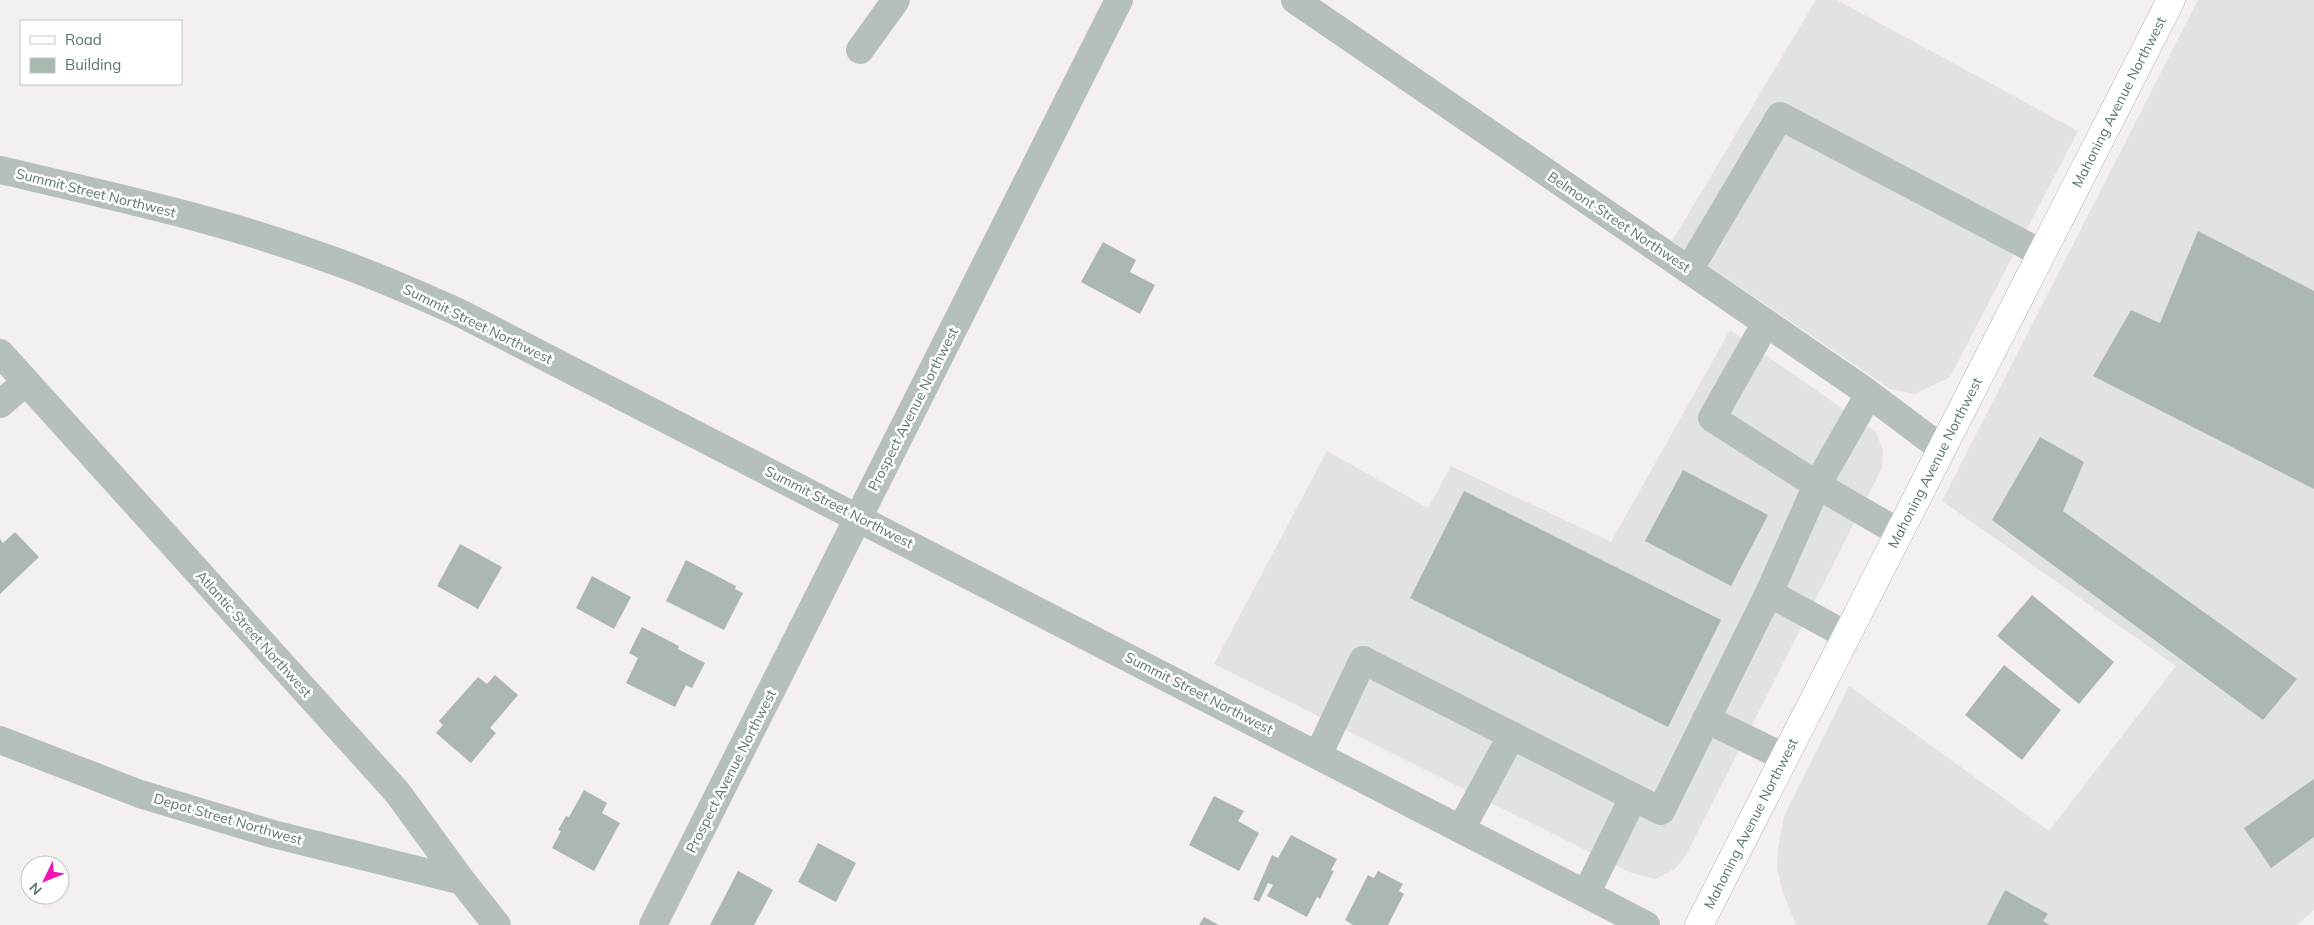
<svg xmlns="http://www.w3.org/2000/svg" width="2314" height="925" font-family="Mulish,sans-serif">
<rect width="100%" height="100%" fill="#f5f0f0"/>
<path fill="#e2e2df" d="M1816,0H1837L2078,131L1950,377L1915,394L1890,389L1672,241Z
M2198,0H2314V910L2297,925H1796L1782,890L1777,868L1778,849L1784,816L1849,686L2049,831L2176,666L1942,501Z
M1730,330L1876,432L1883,451L1882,468L1685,857L1675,869L1655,879L1629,872L1214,664L1327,451L1428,508L1451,466L1611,542Z"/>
<path fill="#aab8b0" d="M2198,231L2314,291V489L2093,376L2131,310L2160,323Z
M1103,242L1136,260L1130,272L1155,285L1140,314L1081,282Z
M2040,437L2084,462L2063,511L2297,679L2263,720L1992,520Z
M1683,470L1768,515L1731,586L1645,541Z
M1464,491L1721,620L1668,727L1410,598Z
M15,532L39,557L0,594V539L3,543Z
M460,544L502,567L478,609L437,586Z
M686,560L736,586L735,589L743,593L724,630L666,601Z
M592,576L631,597L614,629L576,608Z
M2032,595L2114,662L2079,704L1997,636Z
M642,627L679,646L678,649L705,663L692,688L686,685L675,707L626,683L638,658L629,653Z
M2004,665L2061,710L2022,760L1965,715Z
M495,675L518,695L490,728L496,733L471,763L436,733L443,725L439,721L478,677L487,684Z
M2314,779V837L2271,868L2244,828Z
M584,790L607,803L602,813L620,823L594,871L552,848L561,831L558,830L566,816L569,817Z
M1214,796L1244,811L1238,821L1259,833L1239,871L1189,845Z
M1291,835L1337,859L1331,870L1334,871L1320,899L1317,897L1307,917L1267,896L1273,885L1268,883L1259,902L1253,899L1272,855L1278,858Z
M818,843L856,863L836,902L798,882Z
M738,871L773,890L754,925H710Z
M1378,871L1403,884L1399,891L1404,894L1388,925H1353L1345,920L1368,875L1374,878Z
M2005,890L2048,914L2043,921L2050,925H1987Z
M1204,917L1219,925H1199Z"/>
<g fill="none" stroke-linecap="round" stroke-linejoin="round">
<defs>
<g id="major">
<path id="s1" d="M1699,925L2171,0"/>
</g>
</defs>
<use href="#major" stroke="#a9b5af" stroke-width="29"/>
<path stroke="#b5c0ba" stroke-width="28" d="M1295,0L1861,388L1941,448
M860,50L896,0
M0,170C108,195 218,219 323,257C370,273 415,293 460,313L1646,925
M1689,270L1780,116L2041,253
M1766,323L1712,418L1817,485L1769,593
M0,353L397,792L462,881L497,925
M1869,394L1817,485L1898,532
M0,404L26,382
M1706,719L1784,757
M0,740L140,794L273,834L462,881
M1318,755L1363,660L1661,811L1769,593L1846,635
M1461,829L1512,735
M1586,894L1633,798
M653,925L1119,0"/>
<use href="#major" stroke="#fff" stroke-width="28"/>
</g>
<g text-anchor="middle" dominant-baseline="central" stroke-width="5" stroke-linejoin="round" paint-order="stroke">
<g font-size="14" fill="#597868" stroke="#fff">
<text stroke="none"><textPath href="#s1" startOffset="924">Mahoning Avenue Northwest</textPath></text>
<text transform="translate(96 193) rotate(14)">Summit Street Northwest</text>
<text transform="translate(1619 222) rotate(34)">Belmont Street Northwest</text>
<text transform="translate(478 324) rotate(26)">Summit Street Northwest</text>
<text transform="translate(913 409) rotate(-63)">Prospect Avenue Northwest</text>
<text stroke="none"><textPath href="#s1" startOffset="519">Mahoning Avenue Northwest</textPath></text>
<text transform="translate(839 507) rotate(27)">Summit Street Northwest</text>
<text transform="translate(254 634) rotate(48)">Atlantic Street Northwest</text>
<text transform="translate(1199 693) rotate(27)">Summit Street Northwest</text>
<text transform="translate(731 771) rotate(-63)">Prospect Avenue Northwest</text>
<text transform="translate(228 819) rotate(16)">Depot Street Northwest</text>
<text stroke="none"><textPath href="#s1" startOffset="114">Mahoning Avenue Northwest</textPath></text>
</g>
</g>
<rect x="20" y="20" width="162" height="65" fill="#ffffff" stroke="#bdc9c3"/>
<rect x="30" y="36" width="25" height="8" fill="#ffffff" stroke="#bdc9c3"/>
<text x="65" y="45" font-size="15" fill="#597868">Road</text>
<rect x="30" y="58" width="25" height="15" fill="#aab8b0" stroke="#bdc9c3"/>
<text x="65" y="70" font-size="15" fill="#597868">Building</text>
<g transform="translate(45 880) rotate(227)"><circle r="24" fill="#ffffff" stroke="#bdc9c3"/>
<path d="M0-4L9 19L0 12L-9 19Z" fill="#f113b4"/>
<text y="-8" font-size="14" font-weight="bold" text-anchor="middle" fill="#597868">N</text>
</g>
</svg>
